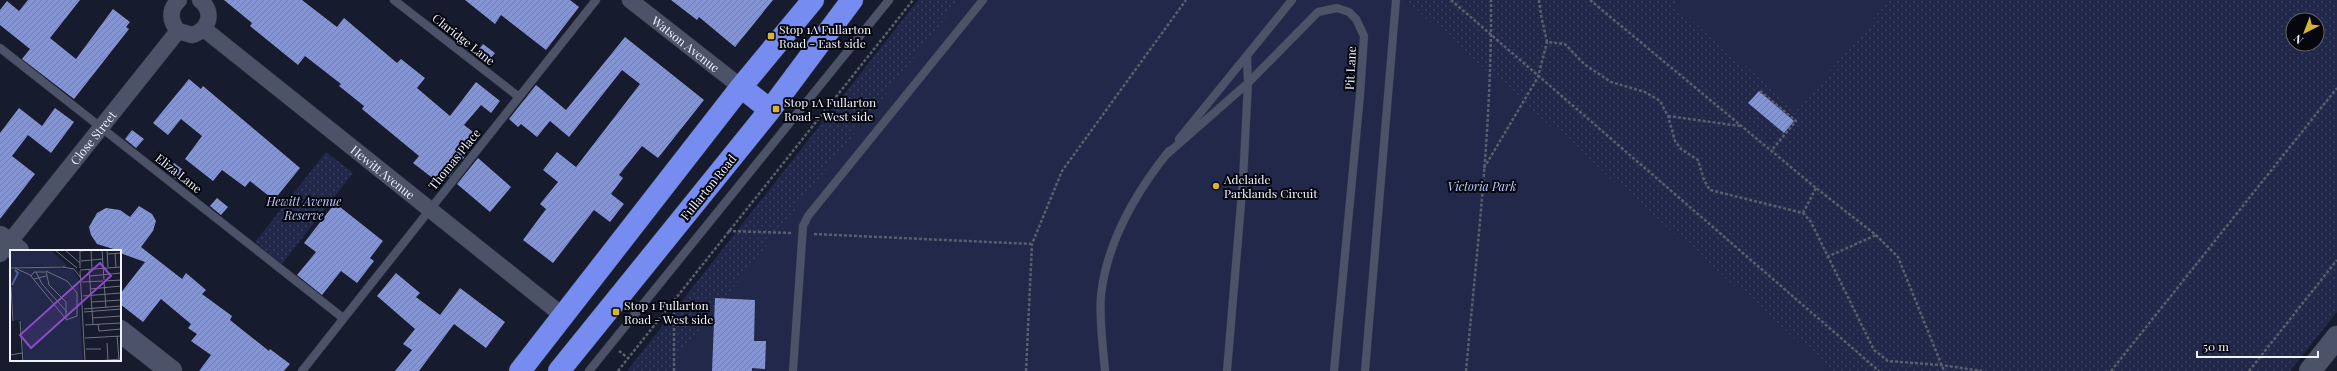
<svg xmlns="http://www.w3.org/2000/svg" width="2337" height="371" font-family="'Playfair Display',serif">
<defs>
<pattern id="green-dots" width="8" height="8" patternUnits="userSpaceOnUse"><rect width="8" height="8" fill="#212849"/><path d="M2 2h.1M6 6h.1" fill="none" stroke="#373d5b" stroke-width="1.8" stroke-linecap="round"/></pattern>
<pattern id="building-hatch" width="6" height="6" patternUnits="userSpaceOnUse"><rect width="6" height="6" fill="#8594d2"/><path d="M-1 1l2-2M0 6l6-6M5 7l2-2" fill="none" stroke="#737eaa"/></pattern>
</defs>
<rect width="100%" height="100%" fill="#161b2d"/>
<path fill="url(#green-dots)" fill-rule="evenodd" d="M918,0H2337V312L2290,371H627ZM2293,20H2317V44H2293Z
M326,152L353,173L282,264L255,242Z"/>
<path fill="#212849" d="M960,0H1405L1832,371H668Z
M1680,0H1889L1797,109L1675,6Z"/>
<path fill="url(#building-hatch)" d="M28,0H80L50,38L76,59L113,9L130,22L126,27L129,29L74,99L22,59L30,49L0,25V10L7,1L19,11Z
M224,0H302L337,27L344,18L397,63L401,59L425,78L417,88L450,116L476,82L500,101L491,113L481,105L464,125L477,135L466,148L469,151L449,177L446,174L439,183L413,163L419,156L362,109L364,106L339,86L341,84L305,56L298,65L250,26L252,23Z
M465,0H570L579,7L546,50L501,15L495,24Z
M671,0H773L735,47L699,17L697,20Z
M625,37L704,100L658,158L642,146L619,175L623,178L611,194L624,204L610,222L594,210L553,263L523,240L546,209L540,204L558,182L543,170L557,152L576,167L640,84L622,70L569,137L550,121L537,137L521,124L518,127L509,119L536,85L566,110Z
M483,44L495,53L486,64L474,55Z
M189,79L201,89L203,86L300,168L274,200L250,181L245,187L222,170L213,181L185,159L202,136L181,119L168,135L153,123Z
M1759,91L1794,121L1784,133L1748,103Z
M19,108L42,126L55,108L74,122L51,153L28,135L12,156L35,174L0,219V133Z
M132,130L144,139L136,148L125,139Z
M478,158L511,187L490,212L457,184Z
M174,163L186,172L178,181L167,172Z
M217,198L228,207L221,215L210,206Z
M335,203L383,241L370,258L374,261L357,283L341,271L322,295L297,275L316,252L304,243Z
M139,206L152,214L156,221L153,231L141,247L182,279L186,273L206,290L202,294L232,316L230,320L269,351L270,349L290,364L284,371H199L211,355L191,341L197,334L188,328L191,324L161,299L143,322L120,304V294L145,262L120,253V251L97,244L91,235L89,227L97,213L106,208L120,210L130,217Z
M396,273L420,293L416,297L440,315L460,288L505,322L486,348L454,324L419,371H395L412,350L403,344L415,329L377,296Z
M715,298L755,300L754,341H766L765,369L752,368V371H712Z"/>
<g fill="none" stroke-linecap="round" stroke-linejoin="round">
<defs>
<path id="lane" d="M394,0L519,97
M0,48L343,318
M1179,139L1292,0
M1166,155L1248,83L1318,12L1337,8L1349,12L1356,19L1364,36L1360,95L1334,371
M302,371L596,0
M589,371L889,0
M793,371L803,226L808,216L983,0
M1105,371C1103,346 1099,321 1101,295C1107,242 1136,192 1169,151
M1227,371L1243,180L1248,83L1247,58
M1365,371L1396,0"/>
<g id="street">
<path d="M179,0C169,9 169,20 178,31L192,35C209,30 215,12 200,0"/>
<path id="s1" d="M630,0L741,87"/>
<path id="s2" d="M204,29L562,315"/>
<path id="s3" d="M0,254L178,31"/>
</g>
<path id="secondary" d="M0,237L18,251
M120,331L171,371
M2310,371L2337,337"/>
<path id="highway" d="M741,87L770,110
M520,371L741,87L813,0
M559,371L770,110L852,0"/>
</defs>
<use href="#lane" stroke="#333544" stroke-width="9"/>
<use href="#street" stroke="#333544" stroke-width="17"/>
<use href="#secondary" stroke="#333544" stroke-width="23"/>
<use href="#highway" stroke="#333544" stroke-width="23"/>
<path stroke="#5a5f6e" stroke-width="2.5" stroke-dasharray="3 2" stroke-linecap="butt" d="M1451,0L1879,371
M1539,0L1541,15L1547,42L1565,44L1584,64L1611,82L1645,92L1660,101L1668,116L1675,141L1681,149L1698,160L1704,180L1710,190L1803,213L1811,222L1874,350L1888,361L1941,365L1982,371
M1590,0L1816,188L1876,235L1898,257L1944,371
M1760,91L1796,121L1771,151
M1668,116L1740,126
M1484,168L1538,77L1547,42
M1803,213L1816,188
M728,231L791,233
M814,234L1032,244
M1827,257L1876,235
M619,351L628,358
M618,371L913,0
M674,371V300
M1026,371L1032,244L1062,171L1186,0
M1466,371C1477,248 1492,124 1491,0
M2111,371L2337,88
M2249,371L2337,260"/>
<use href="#lane" stroke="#4c5268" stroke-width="8"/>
<use href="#street" stroke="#4c5268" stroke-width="16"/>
<use href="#secondary" stroke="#4c5268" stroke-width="22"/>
<use href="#highway" stroke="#778cf1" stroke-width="22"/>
</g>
<g fill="#d7b434" stroke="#05060e" stroke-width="1.5">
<rect x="767" y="32" width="8" height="8" rx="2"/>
<rect x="772" y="105" width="8" height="8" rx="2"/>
<circle cx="1216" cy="186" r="4"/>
<rect x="612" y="308" width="8" height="8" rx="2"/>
</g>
<g text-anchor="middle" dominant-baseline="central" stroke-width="4" stroke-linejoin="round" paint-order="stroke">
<g font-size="12" fill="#f0f3fe" stroke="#05060e" text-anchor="start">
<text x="779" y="29">Stop 1A Fullarton<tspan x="779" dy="14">Road - East side</tspan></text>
<text x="784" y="102">Stop 1A Fullarton<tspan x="784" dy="14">Road - West side</tspan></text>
<text x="1224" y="179">Adelaide<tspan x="1224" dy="14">Parklands Circuit</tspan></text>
<text x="624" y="305">Stop 1 Fullarton<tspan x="624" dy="14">Road - West side</tspan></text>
</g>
<g font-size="12" fill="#f0f3fe" stroke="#05060e">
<text transform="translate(464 39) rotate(38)">Claridge Lane</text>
<text stroke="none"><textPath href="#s1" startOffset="71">Watson Avenue</textPath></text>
<text transform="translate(1350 68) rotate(-87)">Pit Lane</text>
<text stroke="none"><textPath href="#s3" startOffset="149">Close Street</textPath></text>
<text transform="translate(454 159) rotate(-51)">Thomas Place</text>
<text transform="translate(179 173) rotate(38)">Eliza Lane</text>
<text stroke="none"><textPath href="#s2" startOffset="229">Hewitt Avenue</textPath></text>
<text transform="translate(708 187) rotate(-51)">Fullarton Road</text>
</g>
<g font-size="12" font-style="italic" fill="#beccff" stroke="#05060e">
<text x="1482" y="186">Victoria Park</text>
<text x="304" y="201">Hewitt Avenue<tspan x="304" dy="14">Reserve</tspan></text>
</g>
</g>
<g transform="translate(10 250)">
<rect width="111" height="111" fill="#161b2d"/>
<path d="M0,0H41L58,16L0,17ZM39,17L62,19L68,28L73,111H14L11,70H4L0,19Z" fill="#212849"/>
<path d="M23.5 5a5.5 5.5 0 1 1 11 0a5.5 5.5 0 1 1-11 0ZM31,19L60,20L66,27L69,69L4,70L2,21Z" fill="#212849"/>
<path fill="none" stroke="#515e97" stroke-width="2" d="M2,35L8,23L5,20"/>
<path fill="none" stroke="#6d7181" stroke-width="1" d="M45,0L67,18M55,0L70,13M81,0L82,19M92,0L94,30M97,0L98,17M70,1L82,0M105,3L106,17M98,4L111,3M71,11L93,9M53,17L64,19L70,27M0,18L55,17M5,18L20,25L56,69V52L39,35L36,21M70,18V0M79,19L83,74M70,20L111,17M36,21L57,31L67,43V66L56,70M70,21L75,111M26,22L32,34L57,62M21,26L24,22H35M80,26L111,23M24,29L36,26M95,31L111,30M72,32L93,31M94,32L96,58M1,37L3,71M80,39L111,36M73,46L111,43M82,52L111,50M74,59L111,56M74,62L111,59M82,68L111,66M10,71L13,111M88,74L89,81L111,79M75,75L111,73M107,86L109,109M75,88L111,86M97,93L98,110M76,99H91M0,105L12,103M87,111L111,109"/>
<path fill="#8d4ac8" fill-opacity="0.15" stroke="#8d4ac8" stroke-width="2" d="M90,13L101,26L21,98L10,85Z"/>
<rect width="111" height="111" fill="none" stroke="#f0f3fe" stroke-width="2"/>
</g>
<g transform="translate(2305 32) rotate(222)"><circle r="19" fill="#05060e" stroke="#63656e"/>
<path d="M0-3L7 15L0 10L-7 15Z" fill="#d7b434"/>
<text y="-6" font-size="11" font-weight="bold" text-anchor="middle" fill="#f0f3fe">N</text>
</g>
<path d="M2197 351v6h121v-6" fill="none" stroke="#f0f3fe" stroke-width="2"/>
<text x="2203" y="351" font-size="12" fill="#f0f3fe" stroke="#05060e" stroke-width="3" paint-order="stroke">50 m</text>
</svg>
